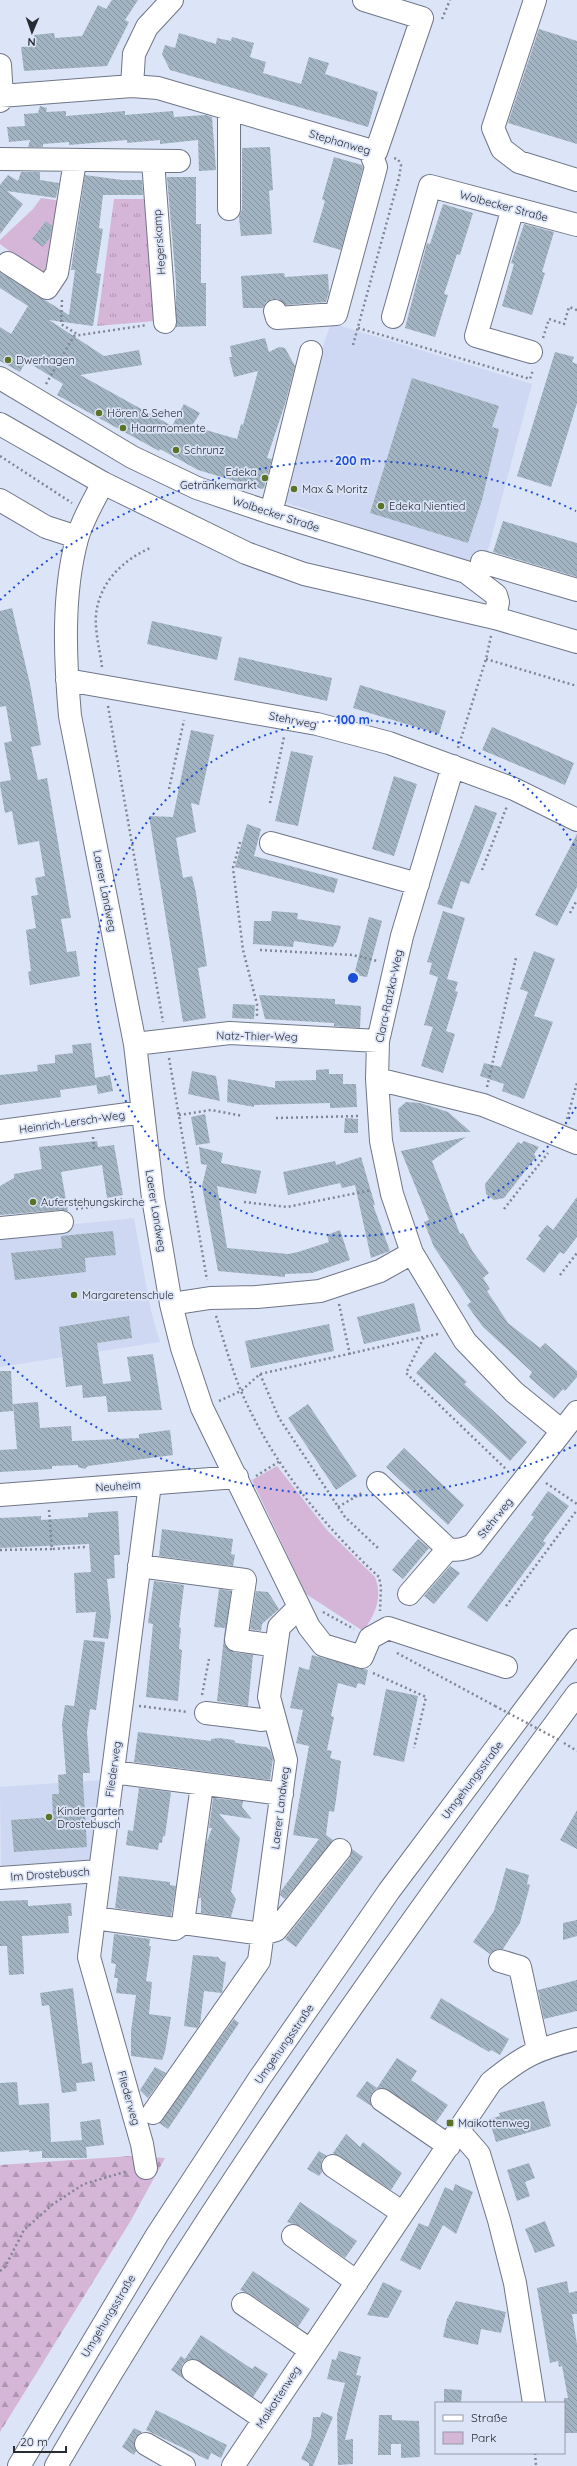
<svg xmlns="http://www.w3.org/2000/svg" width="577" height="2466" font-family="Quicksand,sans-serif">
<defs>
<pattern id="grass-tufts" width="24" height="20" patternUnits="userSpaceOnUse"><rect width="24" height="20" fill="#d5b6d9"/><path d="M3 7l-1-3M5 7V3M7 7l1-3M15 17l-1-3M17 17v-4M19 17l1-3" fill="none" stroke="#ad94b1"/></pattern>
<pattern id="forest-firs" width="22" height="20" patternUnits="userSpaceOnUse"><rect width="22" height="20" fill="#d5b6d9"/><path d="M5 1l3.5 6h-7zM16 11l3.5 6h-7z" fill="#ad94b1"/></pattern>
<pattern id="building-back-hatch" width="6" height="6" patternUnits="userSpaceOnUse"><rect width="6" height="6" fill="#a2b4c1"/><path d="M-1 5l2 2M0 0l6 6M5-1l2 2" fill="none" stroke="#84939d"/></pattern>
</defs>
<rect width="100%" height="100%" fill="#dce4f7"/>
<path fill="#ced8f2" d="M331,323L532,384L483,569L270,497Z
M134,1218L151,1311L160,1342L0,1367V1232Z
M102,1780L91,1861L1,1868L0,1787Z"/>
<path fill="url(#grass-tufts)" d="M114,199H153L155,321L97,326Z"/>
<path fill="url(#forest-firs)" d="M131,2156L165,2158L130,2222L0,2432V2165Z"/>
<path fill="#d5b6d9" d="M41,198L62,201L56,262L42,275L0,244V240L33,209Z
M277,1466L327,1530L375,1577C383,1598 375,1615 363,1631L306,1594L252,1480Z"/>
<path fill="url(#building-back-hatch)" d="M112,0H138L125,20L129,22L107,66L24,71L21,47L35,46L34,35L54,33L55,38L82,36L98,5L106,9Z
M539,29L577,41V144L508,123Z
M179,33L216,44L217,38L231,41L232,37L254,43L250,57L266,62L263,73L301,84L309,57L329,63L325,74L378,92L368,127L170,70L162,54L165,45L175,48Z
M40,106L47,108L46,112L66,111V116L125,111V115L173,111L174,117L206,115L212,117L216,170L199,171L198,140L160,144V140L127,143V140L69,145V142L43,144V147H28L30,140L9,142L7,127L25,126L24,114L38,113Z
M270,147L273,190L269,191L272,234L241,236L239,217L242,209V148Z
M334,157L362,165L363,168L341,250L313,242L325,201L322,199Z
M21,172H40V180L59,183L56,198L7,191L23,204L0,234V185L8,175L18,181Z
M85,175L122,180H142L143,195H103L99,228L103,229L96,273L101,274L93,326L49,320L104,356L139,350L142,365L80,375L172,426L184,404L200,413L192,426L237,439L241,424L243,425L258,371L234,377L229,357H232L230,346L265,338L269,352L279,347L285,348L295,366L285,404L267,458L272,459L264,488L262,489L198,470L160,449L159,451L57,395L63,384L26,361L20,372L0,361V327L11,334L28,306L0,288V272L69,315L75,270H71Z
M167,177H196V224H201V283H206V326L176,327V283Z
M443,204L473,213L460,255L457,254L451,273L444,294L448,295L435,337L405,328L427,243L430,244Z
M46,221L52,226L50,238L43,247L32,239Z
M524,224L554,232L542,272L545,273L532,315L502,306L514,264L511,263Z
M284,273L285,277L328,274L329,292L326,302L285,305L278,299H272L266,302L263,308H243L241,276Z
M555,352L574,357L572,362L577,364V403L551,487L517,476Z
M412,378L499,406L492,427L499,429L493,454L482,500L468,543L370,513Z
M503,521L577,543V577L493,552Z
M12,608L30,684L41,745L31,747L38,780L47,778L71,918L61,919L67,952L76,951L80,976L30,985L28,972L31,971L26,930L36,928L31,896L38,895L35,878L45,876L39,841L18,845L12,811L5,813L0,785V782L11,780L4,743L12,741L6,706L0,707V611Z
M152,621L222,637L217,660L147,644Z
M239,657L332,678L327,701L234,680Z
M360,685L446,711L439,734L353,708Z
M492,727L574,763L565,785L482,750Z
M191,730L214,735L199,805L191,803L196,832L176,838L183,878L192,876L196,893L207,966L198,968L206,1018L183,1022L149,816L173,817Z
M291,751L313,756L298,826L275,821Z
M394,776L417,784L394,856L372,849Z
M475,805L497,813L469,884L461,881L452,909L437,904Z
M247,824L261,829L254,856L338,879L334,893L235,867Z
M577,834V887L557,926L535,915Z
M272,911L298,913L297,919L341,926L336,943H335L333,947L294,941L293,947L253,944L254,921H271Z
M443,911L465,918L447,979L458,982L455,991L458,992L446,1031L455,1034L443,1073L421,1066L433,1027L424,1025L438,977L429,974L432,963L427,962Z
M369,917L382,921L367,977L354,975Z
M534,951L555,959L534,1016L553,1022L524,1099L502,1091L504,1084L480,1076L484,1063L501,1067L528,992L520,989Z
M259,995L335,999V1004L361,1006L360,1028L334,1026V1023L265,1019Z
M233,1004L255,1005L254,1019L232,1018Z
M91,1043L96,1085L60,1090L61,1097L0,1105V1075L38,1071L37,1065L55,1063V1055L73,1053L72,1045Z
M329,1069V1074H343V1084H356L357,1107L330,1108V1103L254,1105V1107L227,1102L228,1079L275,1088V1081L316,1080V1070Z
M192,1071L216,1076L220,1101L188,1094Z
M110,1075L113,1091L98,1094L95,1078Z
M406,1102L420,1103L448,1112L471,1132H400L398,1109Z
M205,1114L210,1143L196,1145L191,1117Z
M345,1118L358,1119V1133H344Z
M466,1137L432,1161L460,1234L463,1233L473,1252L489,1273L483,1278L490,1289L487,1291L508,1323L540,1348L545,1343L577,1371V1377L565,1391L563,1389L554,1399L529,1377L532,1372L483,1327L467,1305L471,1302L434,1247L424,1222L429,1220L401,1151Z
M97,1141L98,1147L114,1145L123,1195L107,1198L102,1165L61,1172L68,1211L61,1210L0,1215V1186L14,1178V1174L42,1169L39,1147Z
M524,1141L539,1147L534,1154L536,1157L504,1198L494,1200L486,1194L485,1184L518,1142L521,1144Z
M199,1147L223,1153L221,1163L261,1171L256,1194L217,1186L227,1248L288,1254L298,1252L329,1242L327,1235L340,1230L350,1260L312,1273L285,1274V1277L218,1271L202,1186L207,1165L201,1164Z
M361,1157L375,1205H373L390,1251L371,1258L355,1185L342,1188L340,1183L288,1195L283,1172L335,1161L336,1165Z
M577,1197V1237L564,1254L560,1252L544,1273L526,1259L541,1238L538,1236L547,1225L553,1230Z
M113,1231L116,1255L85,1258L86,1272L15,1280L11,1253L62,1248L61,1236Z
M414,1303L421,1331L364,1344L357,1317Z
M129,1316L132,1338L97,1343L103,1384L131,1381L127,1357L153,1354L162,1410L108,1412L106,1396L83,1398L82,1385L66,1387L59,1327Z
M329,1324L334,1351L251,1368L245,1341Z
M435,1352L467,1382L464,1384L527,1442L510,1461L416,1373Z
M0,1371H11L13,1411L0,1412Z
M38,1402L40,1428L71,1426L72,1441L139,1438V1434L170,1430L173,1455L88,1466L85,1469L78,1467V1465L52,1466V1469L0,1472V1450L17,1449L13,1404Z
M308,1404L357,1476L336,1490L288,1418Z
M404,1448L464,1505L448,1525L386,1467Z
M548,1491L569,1506L543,1541L546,1543L487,1622L467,1607L534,1517L531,1515Z
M118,1511L120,1555H114L115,1578L107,1579L111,1618L108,1639L93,1637L96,1612L76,1613L74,1573L91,1572L89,1544L0,1548V1518L41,1516V1520L88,1517V1513Z
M162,1529L233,1539L231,1554L235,1555L233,1566L159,1556Z
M418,1539L429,1548L403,1579L392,1570Z
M450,1566L460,1573L434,1604L424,1596Z
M154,1581L184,1585L179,1627L181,1628L179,1649L182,1650L178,1701L146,1697L153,1624L148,1623Z
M219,1589L231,1591L225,1645L234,1652L253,1655L248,1706L217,1701L225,1628L214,1627Z
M256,1591L268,1592L279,1609L262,1624L261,1631L250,1629Z
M84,1640L105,1642L96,1710L90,1709L87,1732L90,1773H83V1782L87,1847L14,1852L11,1820L53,1817L52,1794H59L58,1775L66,1774L62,1724L65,1705L74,1706Z
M312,1655L368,1670L365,1685L358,1683L356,1688L338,1683L331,1716L334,1717L327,1750L332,1751L330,1758L341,1761L336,1800L334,1812L329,1811L326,1835L333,1840L285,1899L280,1895L281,1891L319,1839L293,1835L309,1746L296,1743L303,1710L290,1708L299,1667L309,1670Z
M386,1689L418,1696L404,1762L373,1755Z
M138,1732L211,1741V1739L219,1738L234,1740L236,1743L266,1747L270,1750L273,1758L270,1780L134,1762Z
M139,1788L171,1792L165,1836H163L162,1843H159L158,1850L126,1845L128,1830L133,1831Z
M213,1798L243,1801L242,1807L252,1819L219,1814L240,1838L231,1892L236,1899L231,1917L201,1913V1898H199L206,1844L212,1828H209Z
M577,1810V1849L560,1840Z
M352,1849L363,1857L296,1947L285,1939L350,1858Z
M506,1868L529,1875L527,1884L530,1885L520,1923L503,1949H497L490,1954L473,1942L494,1911Z
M119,1876L170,1882V1885L176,1886L171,1916L115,1908Z
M28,1900V1906L71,1903L72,1916H68L69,1933L22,1936L24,1974L9,1975L7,1946H0V1901Z
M577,1920V1936L563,1940V1923Z
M114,1934L150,1939L149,1946H151L146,1981L152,1982L149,2014L171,2017L165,2052L162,2060L131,2056V2031L136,1995L116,1993L118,1978H114L116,1964L111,1963Z
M193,1955L218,1957L221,1961L226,1962L222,1993L204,1991L200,2024L197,2028L184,2026Z
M577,1980V2011L544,2019L538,1990Z
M73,1988L82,2064L92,2062L95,2081L76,2083L77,2091L62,2093L49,2005L42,2006L40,1993Z
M441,1998L509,2039L500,2055L491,2050L489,2052L430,2018Z
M234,2019L239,2023L168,2129L159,2123Z
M397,2058L417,2071L411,2080L448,2105L436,2122L383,2088L376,2089L372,2093L370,2099L371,2106L356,2096L367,2081L377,2088Z
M155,2067L166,2073L148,2098L140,2090Z
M17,2082L19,2105L49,2103L51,2142L82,2140L80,2122L100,2119L104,2145L86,2147L87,2158H42V2151L29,2152V2150L0,2152V2083Z
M544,2101L551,2126L496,2142L489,2119L500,2116L499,2113Z
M346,2134L360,2147L363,2142L402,2173L391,2190L333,2153Z
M319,2151L327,2156L322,2159L321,2166L322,2172L319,2176L307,2169Z
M529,2163L535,2178L525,2182L530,2196L517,2201L507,2170Z
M455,2184L473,2192L456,2234L443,2225L420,2270L400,2260L419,2223L428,2227L445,2187L453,2191Z
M300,2202L357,2241L345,2258L300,2226L287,2222Z
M545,2221L555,2246L535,2253L525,2229Z
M253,2271L310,2309L298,2327L250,2294L240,2290Z
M567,2281L569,2293L577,2291V2314H572L577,2344V2433H564V2398H568L562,2366L559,2367L558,2361L550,2363L537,2288Z
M383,2282L402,2291L388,2318L367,2315Z
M456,2301L506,2312L501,2333L481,2329L478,2345L443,2337L447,2319Z
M201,2335L252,2369L255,2366L268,2374L253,2397L194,2359L188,2360L182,2364L181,2371L184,2379L171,2370L181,2356L185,2359Z
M339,2351L361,2357L356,2375L361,2376L345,2440L353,2439V2464L338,2465L337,2414L345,2383L327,2379L332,2359L336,2360Z
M444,2389L462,2390L461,2403H444Z
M156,2410L227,2445L221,2458L211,2453L208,2460L146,2430Z
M322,2412L333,2417L313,2466H309V2463L301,2459L311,2437L313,2417H320Z
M379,2415H392V2420L419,2421L420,2457L401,2458V2444H391V2455H378Z
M134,2428L142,2432L135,2438L134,2444L136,2451L134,2455L122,2447Z"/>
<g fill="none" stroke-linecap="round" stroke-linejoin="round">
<defs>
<path id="minor" d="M535,0L493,128L502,149L519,162L577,180
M0,65L2,96L0,101
M132,86L134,54L147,27L172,0
M0,96L132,86L158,88L376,152L422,18L364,0
M229,109V209
M0,159L179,161
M153,161L165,322
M513,208L476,336L531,352
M8,263L47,288L57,273L75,161
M275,311L277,318L336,314L376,167L370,151
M393,317L430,186L577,225
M0,378L132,457L197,488L271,513L466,572L496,595L498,602L495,618
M103,483C94,500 82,520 77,539C62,595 65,659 70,716L135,1044L153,1198L171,1304L182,1348L202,1408L309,1627L323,1645L362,1657L370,1638L388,1628L506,1667
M0,500L46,527L77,537
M271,513L311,352
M482,562L577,590
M67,680L317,724L389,743L514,789L577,820
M453,766L402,936L378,1041L377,1079L381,1141L392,1194L412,1253L465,1341L514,1392L562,1431
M271,843L418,884
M135,1044L230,1033L378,1041
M377,1079L483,1105L577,1143
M0,1131L143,1112
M0,1228L62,1222
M171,1304L210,1298L257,1297L320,1291L380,1271L412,1253
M378,1483L448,1549C458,1551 464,1549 473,1545L577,1412
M0,1495L237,1477
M139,1566L245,1580L236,1640L276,1646
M409,1594L448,1549
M206,1713L262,1720L273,1717
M113,1772L282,1794
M0,1878L99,1871
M94,1918L175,1929L183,1923L263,1934L276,1930L340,1850
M183,1923L202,1785
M500,1961L520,1967L538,2050
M382,2100L449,2146
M153,2113L259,1961L286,1760L269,1697L279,1627L299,1607
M459,2131L479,2154L499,2220L515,2283L534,2403
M333,2166L403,2213
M146,2168L142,2144L89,1957L150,1484
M293,2236L357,2282
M243,2304L310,2350
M193,2371L264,2419
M146,2444L184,2466
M233,2466L491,2082C523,2056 537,2049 577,2039"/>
<path id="major" d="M0,424L103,483L246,553L304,574L495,618L577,642"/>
<path id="highway" d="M19,2466L157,2235L259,2079L389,1891L577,1640
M56,2466C212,2197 393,1944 577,1694"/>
</defs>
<use href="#minor" stroke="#6f7687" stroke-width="24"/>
<use href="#major" stroke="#6f7687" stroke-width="24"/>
<use href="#highway" stroke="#6f7687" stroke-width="24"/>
<path stroke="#808693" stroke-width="2.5" stroke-dasharray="2 3" stroke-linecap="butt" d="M442,19L450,0
M62,300L61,324L77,334
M358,328L530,379L533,370
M543,338L549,319L564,324L569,307L577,310
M353,345L399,178L401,165L398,159L393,158
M46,384L74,336L147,325
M0,456L72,503
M486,659L577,686
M102,667C100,649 93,627 97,608C103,579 124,560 150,548
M108,706L163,1022
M458,748L486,659L491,636
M169,789L184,720
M270,803L284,737
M240,842L233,868L243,950L257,1004V1016
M482,870L507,806
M570,913L577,900
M260,950L353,955L377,961
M169,1058L207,1280
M487,1087L516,958
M179,1115L211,1110L243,1116
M276,1118L360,1116
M567,1119L577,1083
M93,1137L94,1149
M244,1202L287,1207L372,1190
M76,1209L135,1201
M504,1209L548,1153
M560,1275L577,1253
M339,1304L350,1355
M216,1316C224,1341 231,1367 241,1391C272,1463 323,1525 379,1577L381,1587L380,1611
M438,1334L424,1337L406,1373L507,1470
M260,1374L279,1418L345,1517L379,1549
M219,1401L241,1391L260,1374L423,1337
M256,1476L280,1461
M546,1483L577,1504
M338,1507L362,1493
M49,1510L52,1549L86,1547
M0,1550L52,1549
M506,1606L577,1510
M323,1612L354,1629
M397,1653L495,1706
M373,1673L426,1697L414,1748
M202,1695L209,1659
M139,1706L188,1712
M564,1743L577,1751
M0,2271L5,2267L24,2230L53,2204L84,2184L128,2171
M535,2453L536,2466"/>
<use href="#minor" stroke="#fff" stroke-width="22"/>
<use href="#major" stroke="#fff" stroke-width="22"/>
<use href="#highway" stroke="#fff" stroke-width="22"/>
<path stroke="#808693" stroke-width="2.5" stroke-dasharray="2 3" stroke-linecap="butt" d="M495,1706L559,1740"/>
</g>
<g fill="none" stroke="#1d4ed8" stroke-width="2" stroke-dasharray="2 4">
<path d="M576 1107A258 258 0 1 1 576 849"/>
<path d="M576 1445A517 517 0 0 1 0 1356M0 600A517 517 0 0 1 576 511"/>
</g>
<g fill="#5a7325" stroke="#dce4f7" stroke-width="1.5">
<circle cx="8" cy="360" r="4"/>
<circle cx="99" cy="413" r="4"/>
<circle cx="123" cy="428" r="4"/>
<circle cx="176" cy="450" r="4"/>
<circle cx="265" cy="478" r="4"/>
<circle cx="294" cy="489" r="4"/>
<circle cx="381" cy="506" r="4"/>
<circle cx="33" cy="1202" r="4"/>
<circle cx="74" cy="1295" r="4"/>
<circle cx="49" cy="1817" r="4"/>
<rect x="446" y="2119" width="8" height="8" rx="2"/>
</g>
<g text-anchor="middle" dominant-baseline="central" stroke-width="3.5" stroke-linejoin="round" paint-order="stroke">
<g font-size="11" fill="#272b32" stroke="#dce4f7">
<text transform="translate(340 142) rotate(16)">Stephanweg</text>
<text transform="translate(504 206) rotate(15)">Wolbecker Straße</text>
<text transform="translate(159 242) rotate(-94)">Hegerskamp</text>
<text transform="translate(276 514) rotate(18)">Wolbecker Straße</text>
<text transform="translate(293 720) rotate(11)">Stehrweg</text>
<text transform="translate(105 891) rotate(79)">Laerer Landweg</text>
<text transform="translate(389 996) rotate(-78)">Clara-Ratzka-Weg</text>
<text transform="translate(257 1036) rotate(1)">Natz-Thier-Weg</text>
<text transform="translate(72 1122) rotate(-8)">Heinrich-Lersch-Weg</text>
<text transform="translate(156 1211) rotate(81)">Laerer Landweg</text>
<text transform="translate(118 1486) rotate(-4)">Neuheim</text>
<text transform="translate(495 1518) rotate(-51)">Stehrweg</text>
<text transform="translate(113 1769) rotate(-82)">Fliederweg</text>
<text transform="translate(472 1780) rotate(-53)">Umgehungsstraße</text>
<text transform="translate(280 1808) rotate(-83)">Laerer Landweg</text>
<text transform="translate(50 1874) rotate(-4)">Im Drostebusch</text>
<text transform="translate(284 2044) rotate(-55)">Umgehungsstraße</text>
<text transform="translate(129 2098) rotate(74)">Fliederweg</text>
<text transform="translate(108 2316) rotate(-59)">Umgehungsstraße</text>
<text transform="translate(278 2397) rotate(-57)">Maikottenweg</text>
</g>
<g font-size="11" fill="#272b32" stroke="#dce4f7" text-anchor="start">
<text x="16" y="360">Dwerhagen</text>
<text x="107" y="413">Hören &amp; Sehen</text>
<text x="131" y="428">Haarmomente</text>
<text x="184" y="450">Schrunz</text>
<text x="257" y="472" text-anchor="end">Edeka<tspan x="257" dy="13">Getränkemarkt</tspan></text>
<text x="302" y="489">Max &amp; Moritz</text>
<text x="389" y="506">Edeka Nientied</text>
<text x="41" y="1202">Auferstehungskirche</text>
<text x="82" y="1295">Margaretenschule</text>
<text x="57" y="1811">Kindergarten<tspan x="57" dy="13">Drostebusch</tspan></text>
<text x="458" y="2123">Maikottenweg</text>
</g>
</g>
<circle cx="353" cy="978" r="6" fill="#1d4ed8" stroke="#dce4f7" stroke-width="2"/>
<g font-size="12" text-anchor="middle" font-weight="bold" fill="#1d4ed8" stroke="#dce4f7" stroke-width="3.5" stroke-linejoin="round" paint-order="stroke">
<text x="353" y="465">200 m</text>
<text x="353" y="724">100 m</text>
</g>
<rect x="435" y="2402" width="130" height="52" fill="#dce4f7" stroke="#949aa8"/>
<rect x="443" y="2415" width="20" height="6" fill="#ffffff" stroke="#949aa8"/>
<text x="471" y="2422" font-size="12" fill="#272b32">Straße</text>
<rect x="443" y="2432" width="20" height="12" fill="#d5b6d9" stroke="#949aa8"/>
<text x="471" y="2442" font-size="12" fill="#272b32">Park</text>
<g transform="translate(32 32) rotate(182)" stroke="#dce4f7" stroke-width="3" paint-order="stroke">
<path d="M0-3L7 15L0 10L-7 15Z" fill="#272b32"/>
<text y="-6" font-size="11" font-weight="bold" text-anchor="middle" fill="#272b32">N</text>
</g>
<path d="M14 2446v6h52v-6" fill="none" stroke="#272b32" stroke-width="2"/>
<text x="20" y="2446" font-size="12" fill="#272b32" stroke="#dce4f7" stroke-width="3" paint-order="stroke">20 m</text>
</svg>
